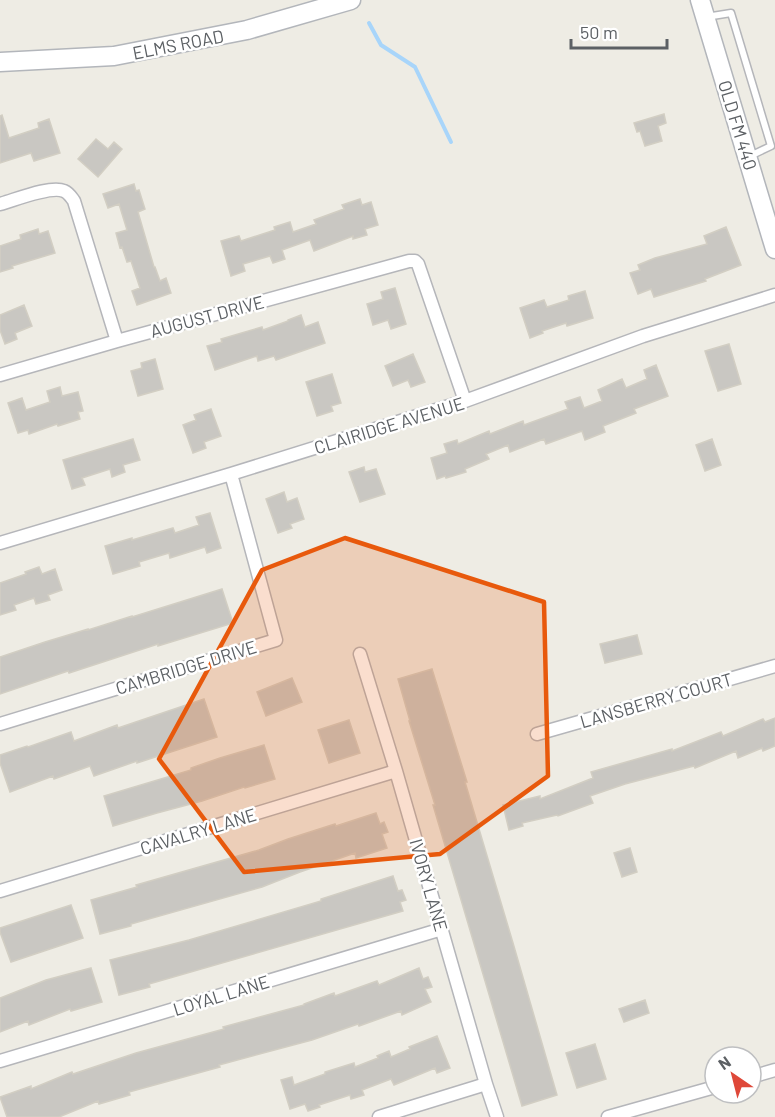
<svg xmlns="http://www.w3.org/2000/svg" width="775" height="1117" font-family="Barlow,sans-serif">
<rect width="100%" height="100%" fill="#eeece4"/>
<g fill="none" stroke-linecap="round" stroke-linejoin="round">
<path stroke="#a8d5fa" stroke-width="4" d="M369,23L381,45L415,67L451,142"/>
</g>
<path fill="#c9c7c2" stroke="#d2cec3" stroke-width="1.5" d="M664,114L666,123L658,126L662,141L645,146L640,131L637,132L634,123Z
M2,115L9,138L39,128L38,123L49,119L60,153L34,161L31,153L0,163V116Z
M96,139L108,149L114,142L122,149L98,177L78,159Z
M134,184L136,191L139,190L145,209L138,212L154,267H155L160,281L166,278L171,293L137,305L132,291L140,288L131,261L127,262L122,247L120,248L116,233L127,230L119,204L108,208L103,194Z
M360,199L362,205L371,202L378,225L365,229L367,235L353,239V236L314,251L310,240L282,250L285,259L273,263L270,256L243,264L245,271L231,276L221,241L239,236L241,241L275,230L274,227L290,222L293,232L316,224L314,220L344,209L342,205Z
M726,227L741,265L705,279L706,281L654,297L651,289L638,294L630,273L640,270L638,265L655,258L707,244L704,236Z
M38,229L39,234L48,231L55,253L12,266L13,268L0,272V246L21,239L20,235Z
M395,288L406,324L391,329L388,320L373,325L367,304L383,299L381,292Z
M585,291L593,318L567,326L566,323L542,331L543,333L530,338L520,308L544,300L547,307L569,300L568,296Z
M24,305L32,326L15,333L17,339L5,344L0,330V315Z
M301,315L305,327L318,322L325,343L276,360L274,356L258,361L257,356L215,370L207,346L222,342L221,339L262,327L263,330L288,321V320Z
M729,344L741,384L718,391L705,351Z
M413,354L425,382L411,387L408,380L393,386L385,366Z
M155,359L163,389L138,396L131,371L142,368L141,363Z
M656,365L668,396L634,409L636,413L603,426L605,432L585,440L582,431L546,444L544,439L510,452L508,445L486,454L489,459L465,469L466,472L446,478L445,476L437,479L431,458L447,453L444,444L457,440L458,444L489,431L490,434L523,421L524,425L568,409L565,402L580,397L584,408L602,401L598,390L622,379L626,388L647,379L644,370Z
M332,374L341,403L331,406L333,411L317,416L306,382Z
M60,387L62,396L78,392L83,411L78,412L80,419L58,426L57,424L29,434L28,430L18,433L8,403L22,398L26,410L50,402L47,391Z
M211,409L221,436L204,442L206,448L193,453L183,425L196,420L194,415Z
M133,439L140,460L123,465L125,472L112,477L110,469L82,478L85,485L72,489L63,460Z
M712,439L721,465L705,471L696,445Z
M364,467L365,472L376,469L385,494L360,502L349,472Z
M284,492L287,502L297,498L304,519L290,524L292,528L278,533L266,499Z
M210,513L221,548L207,553L205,547L170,558L169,553L139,562L140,566L113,574L105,546L132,538V540L173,528L175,533L199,525L196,517Z
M39,567L42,574L55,569L62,590L48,595L50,600L36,604L34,598L14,605L16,610L0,615V583L26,574L25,572Z
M222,589L233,623L158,646V644L69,673L68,671L0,694V657L45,642L88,629V630L132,616V617Z
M637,635L642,654L605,663L600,644Z
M432,669L467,782H465L513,943L557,1095L522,1106L433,805H435L409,721H410L398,679Z
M292,678L302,702L266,716L257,692Z
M204,699L217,737L137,763V761L94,776L90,766L54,779L53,776L10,792L0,763V755L27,746L28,747L71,732L74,741L117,725L118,728Z
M775,718V746L763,751L762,748L738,758L736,751L695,768L694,766L625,784L590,796L593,803L558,816L557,815L522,823L523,826L509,830L503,805L540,796V799L593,778L591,772L672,749V751L721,732L723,736L763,719L765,722Z
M349,720L360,753L329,763L318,730Z
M264,745L275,779L245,788L244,787L202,801L157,813L113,826L104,796L191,770V768L220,758Z
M376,813L380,824L384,822L388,832L382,834L387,848L356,858L355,853L300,872L262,887L131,924V926L100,934L91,900L137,887L136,885L259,850L288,839L335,824L336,826Z
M630,848L637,872L622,877L614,853Z
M393,876L398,891L402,890L406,900L400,902L403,911L149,984L150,987L119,995L110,960L189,940L321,901V899Z
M71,905L83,938L11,962L0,932V928Z
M91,968L102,1002L71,1011L70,1009L29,1025L28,1021L0,1032V998L46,980Z
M419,968L423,979L428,977L432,987L425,989L431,1002L402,1015L401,1011L359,1026L358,1024L312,1040L219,1065L220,1067L129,1092L130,1095L99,1104L98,1101L59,1117H7L0,1097L31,1086V1089L72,1072L73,1074L136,1053L224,1029L223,1027L304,1005V1004L334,993L335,996L377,981L379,985Z
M645,1000L649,1013L624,1022L619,1009Z
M437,1036L450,1068L437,1073L435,1068L394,1085L391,1079L362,1090L364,1095L351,1099L350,1095L319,1105L320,1107L308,1111L305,1104L290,1109L281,1080L292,1077L294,1085L325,1074V1072L354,1063L355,1067L378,1058L377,1056L389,1051L391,1057L410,1049L409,1047Z
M595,1044L606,1079L577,1088L566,1053Z"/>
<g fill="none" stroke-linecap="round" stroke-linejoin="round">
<defs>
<path id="lane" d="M706,17L731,13L771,146L750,156"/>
<path id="street" d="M0,204C15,200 51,185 64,191C69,193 71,197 74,201L117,341
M0,375L117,341L409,261H415L418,264L465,401
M0,543L231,474L465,401L643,336L775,295
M360,654L396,771L486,1084L497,1117
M0,724L276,640L231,474
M537,734L775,666
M0,891L396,771
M0,1061L442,929
M751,1077L775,1070
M379,1117L486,1084
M608,1117L715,1087"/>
<path id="secondary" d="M700,0L775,249
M0,62L114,56L247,30L351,0"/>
</defs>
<use href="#lane" stroke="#b5b6ba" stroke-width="9"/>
<use href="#street" stroke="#b5b6ba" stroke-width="15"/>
<use href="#secondary" stroke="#b3b6bb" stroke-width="21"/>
<use href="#lane" stroke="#fff" stroke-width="6"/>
<use href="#street" stroke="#fff" stroke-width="12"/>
<use href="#secondary" stroke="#fff" stroke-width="18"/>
</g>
<path fill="#e8590c" fill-opacity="0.2" stroke="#e8590c" stroke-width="4.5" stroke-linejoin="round" d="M345,538L544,602L548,776L440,854L244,872L159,759L262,570Z"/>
<g text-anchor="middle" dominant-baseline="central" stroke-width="5" stroke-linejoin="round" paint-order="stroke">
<g font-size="18" fill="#5c6064" stroke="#fff">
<text transform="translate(178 44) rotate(-11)">ELMS ROAD</text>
<text transform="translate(738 125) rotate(73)">OLD FM 440</text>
<text transform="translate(207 316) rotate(-15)">AUGUST DRIVE</text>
<text transform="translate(389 425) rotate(-17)">CLAIRIDGE AVENUE</text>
<text transform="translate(186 667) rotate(-17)">CAMBRIDGE DRIVE</text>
<text transform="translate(656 700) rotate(-16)">LANSBERRY COURT</text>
<text transform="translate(198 831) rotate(-17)">CAVALRY LANE</text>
<text transform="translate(429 885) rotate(74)">IVORY LANE</text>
<text transform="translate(221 995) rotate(-17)">LOYAL LANE</text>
</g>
</g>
<g transform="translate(733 1075) rotate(325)"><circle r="28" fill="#ffffff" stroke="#bebfc1" stroke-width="1.5"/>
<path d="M0-4.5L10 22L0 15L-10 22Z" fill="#df4839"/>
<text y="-9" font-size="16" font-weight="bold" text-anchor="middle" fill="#5c6064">N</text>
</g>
<path d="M571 39v9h96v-9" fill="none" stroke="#5c6064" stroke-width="3"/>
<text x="580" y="39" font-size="18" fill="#5c6064" stroke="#ffffff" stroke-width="4.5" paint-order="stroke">50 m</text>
</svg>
